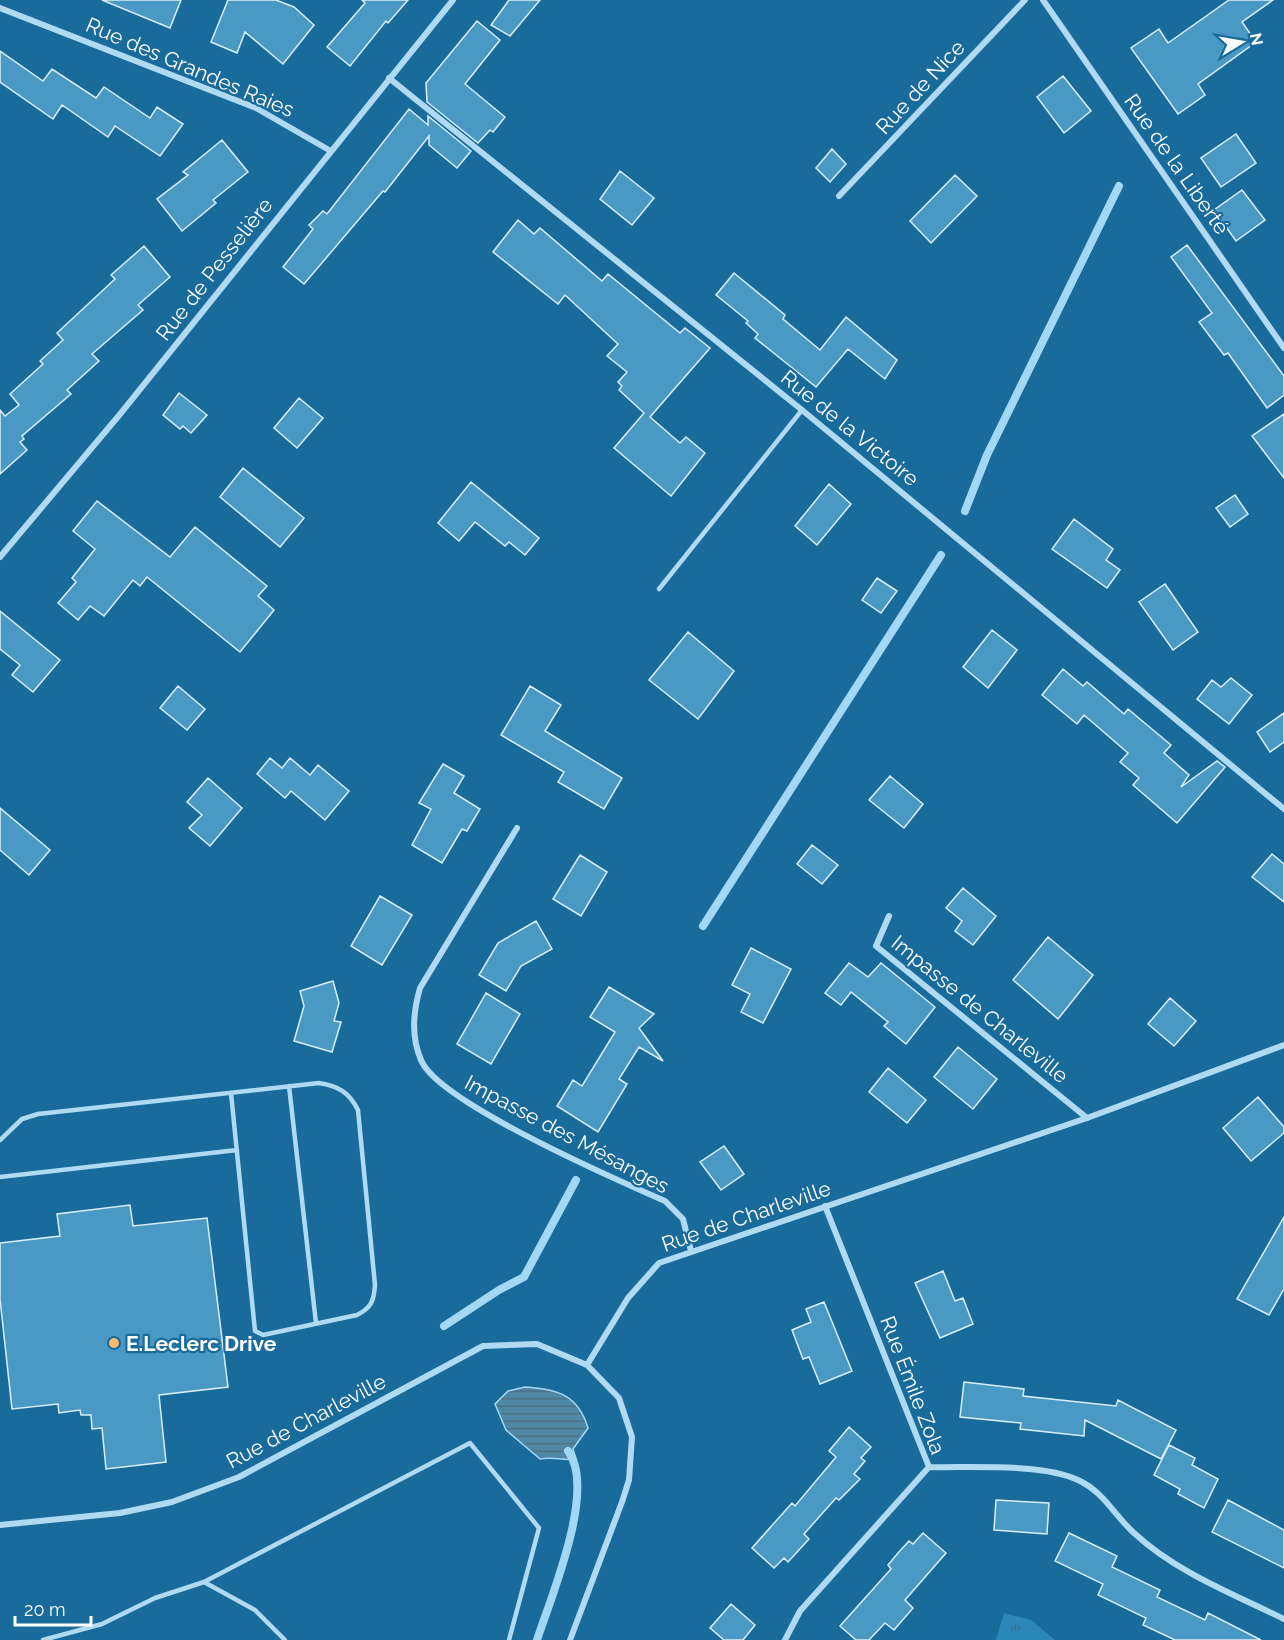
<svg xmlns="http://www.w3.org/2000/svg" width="1284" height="1640" font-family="Raleway,sans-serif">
<defs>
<pattern id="grass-tufts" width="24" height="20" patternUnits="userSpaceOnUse" patternTransform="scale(1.5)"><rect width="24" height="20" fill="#2c87b9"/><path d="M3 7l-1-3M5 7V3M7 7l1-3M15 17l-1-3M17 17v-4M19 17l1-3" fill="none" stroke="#396f8d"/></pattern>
<pattern id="water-rules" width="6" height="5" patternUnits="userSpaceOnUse" patternTransform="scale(1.5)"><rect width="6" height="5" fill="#4f87a7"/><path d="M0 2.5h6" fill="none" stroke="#4e6f83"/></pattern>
</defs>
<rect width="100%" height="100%" fill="#196b9c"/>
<path fill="url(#grass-tufts)" d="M1004,1613L1031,1620L1055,1640H996Z"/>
<path fill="url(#water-rules)" stroke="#a2d8f4" stroke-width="1.5" d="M525,1387C558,1389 578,1395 588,1428L573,1449L576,1459C563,1461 553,1456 540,1459L506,1430L495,1404L508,1391Z"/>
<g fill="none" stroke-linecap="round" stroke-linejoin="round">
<path stroke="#a2d8f4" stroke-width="8" d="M965,511L987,455L1119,186
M703,926L941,555
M444,1326L499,1290L524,1277L576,1180
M537,1640C551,1597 597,1489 568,1451"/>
</g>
<path fill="#4a99c5" stroke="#d7effc" stroke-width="1.5" d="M102,0H181L170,28Z
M228,0H276L294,7L314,25L283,64L245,32L237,53L211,42Z
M362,0H408L388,23L386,21L350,66L327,47L365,3Z
M509,0H540L510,36L491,25Z
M1229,0H1273L1242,22L1256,42L1198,84L1205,95L1178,114L1131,48L1159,29L1168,43Z
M477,21L500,40L465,84L505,117L493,132L490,130L478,143L427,102L426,83Z
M0,51L43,81L52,69L96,98L104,87L150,118L157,107L183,124L160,156L115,126L108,137L62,105L53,119L0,82Z
M1063,76L1091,111L1064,133L1037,97Z
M409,109L428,125V116L471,151L457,168L429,145V136L385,192L383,191L304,284L283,267L313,229L309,225L323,211L327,214Z
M1236,134L1256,163L1221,187L1201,158Z
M222,140L248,172L213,200L216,203L182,231L157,199L188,175L183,172Z
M832,149L846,164L830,182L816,168Z
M620,171L654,198L632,225L600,199Z
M955,175L977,196L931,243L910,221Z
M1242,190L1265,220L1236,241L1214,210Z
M518,220L534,234L540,228L602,281L608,274L680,333L685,328L710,348L650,417L680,443L686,437L705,453L671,496L614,448L644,413L619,390L622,386L618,382L627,372L607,356L618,344L565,295L558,304L493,252Z
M1187,245L1284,376V395L1267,408L1228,353L1224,355L1199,322L1212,313L1171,257Z
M144,246L170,277L138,305L143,310L92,354L99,361L67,390L71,394L22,436L24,439L20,442L27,450L0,474V410L5,416L19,405L10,394L43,364L40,361L63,340L57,333L115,279L111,275Z
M734,273L785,315L783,319L820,350L846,317L897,360L885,379L848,349L816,387L755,338L758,334L746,323L748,321L716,295Z
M179,393L207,415L191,433L183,426L180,429L163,415Z
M299,398L323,418L297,448L274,428Z
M1284,414V478L1252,436Z
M243,468L304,518L280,547L220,497Z
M471,482L539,538L525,555L509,542L505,546L475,522L459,541L438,523Z
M829,484L851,504L817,545L795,526Z
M1235,495L1248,514L1230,527L1216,508Z
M97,501L170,557L195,527L267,586L258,596L274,610L240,652L147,577L140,586L133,580L104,616L90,606L78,620L58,603L76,582L72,578L95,549L73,531Z
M1074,519L1113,549L1106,560L1120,570L1107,588L1052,549Z
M877,578L897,591L881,613L862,600Z
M1165,584L1198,632L1173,650L1139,602Z
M0,611L60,660L33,692L12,675L20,665L0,649Z
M992,630L1017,650L988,688L963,667Z
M688,632L734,671L698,719L649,680Z
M1063,669L1083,686L1087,682L1124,714L1128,709L1171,745L1164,753L1189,775L1181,787L1217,761L1225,767L1177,823L1133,785L1139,778L1120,762L1128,753L1084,715L1077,724L1042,695Z
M1231,678L1252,695L1229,724L1197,699L1212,680L1221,687Z
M178,686L205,709L187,730L160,708Z
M530,686L561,705L545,731L622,778L604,809L558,782L564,772L501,735Z
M1284,713V742L1270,752L1257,732Z
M270,758L282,768L290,758L310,775L318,765L349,791L325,820L291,791L285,798L257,774Z
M443,764L464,776L454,793L480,809L467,831L462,829L442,863L412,845L431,809L419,803Z
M890,776L923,804L904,828L869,800Z
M208,778L242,808L210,846L189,828L202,815L187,802Z
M0,808L50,850L29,875L0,850Z
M812,845L838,865L822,884L797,864Z
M1272,854L1284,864V902L1252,877Z
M580,855L607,872L581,916L553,899Z
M963,888L996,916L973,945L955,931L962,921L946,908Z
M380,896L412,915L382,965L351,946Z
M536,921L552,949L521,966L506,991L479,975L498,943Z
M1048,937L1093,975L1058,1019L1013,980Z
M751,948L791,969L763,1023L741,1012L750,994L732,985Z
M849,963L868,977L881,963L935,1007L906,1044L884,1026L888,1022L851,992L841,1005L825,993Z
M333,981L339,1003L334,1021L341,1022L332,1052L294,1041L304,1006L300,991Z
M609,987L654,1014L639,1028L663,1061L639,1047L619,1079L627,1084L598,1132L557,1106L573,1080L582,1086L615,1032L590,1017Z
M486,993L520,1014L491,1064L457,1044Z
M1170,998L1196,1021L1174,1046L1148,1024Z
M958,1047L997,1079L973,1109L934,1077Z
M888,1068L926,1100L907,1123L869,1092Z
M1258,1097L1284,1127V1133L1251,1161L1223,1128Z
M724,1146L744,1174L721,1190L700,1162Z
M130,1205L133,1226L207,1218L228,1387L159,1395L166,1462L106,1469L102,1428L92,1429L91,1415H81L80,1410L59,1413L58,1404L12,1409L0,1299V1243L60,1236L57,1214Z
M1284,1217V1289L1269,1315L1237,1299Z
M943,1271L955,1301L963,1298L973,1324L940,1338L915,1283Z
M824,1302L852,1371L820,1384L809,1357L803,1359L792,1330L811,1322L806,1309Z
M964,1382L1024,1389L1023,1396L1116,1406L1118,1400L1176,1430L1161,1459L1085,1420L1084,1436L1020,1429L1021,1423L960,1417Z
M849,1427L871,1447L861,1458L865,1461L854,1474L860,1479L839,1500L836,1498L804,1534L809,1539L788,1562L784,1558L774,1568L752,1548L792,1503L795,1506L836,1457L829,1451Z
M1169,1445L1195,1458L1192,1465L1218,1479L1204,1508L1178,1494L1180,1489L1154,1475Z
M996,1500L1049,1503L1047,1534L994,1530Z
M1228,1500L1284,1530V1568L1212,1532Z
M923,1533L946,1553L905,1600L913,1608L894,1630L885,1623L869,1640H856L840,1626L891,1569L888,1565L898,1553L909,1541L913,1544Z
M1069,1533L1117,1556L1112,1567L1160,1590L1157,1597L1205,1620L1208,1613L1261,1640H1175L1143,1625L1146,1618L1098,1595L1103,1584L1055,1561Z
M731,1604L755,1625L743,1640H724L710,1628Z"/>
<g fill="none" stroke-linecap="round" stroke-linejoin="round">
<path stroke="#afdaf2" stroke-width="4.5" d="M659,589L802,410
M289,1086L316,1323
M0,1140L22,1119L38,1114L319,1083C338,1086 349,1092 358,1110L375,1285C374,1301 371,1308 357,1315L263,1335L255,1331L231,1093
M0,1177L237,1150
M204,1582L255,1610L285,1640
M43,1640L102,1624L155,1598L204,1582L470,1443L539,1528L509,1640"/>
<path stroke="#afdaf2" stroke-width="6" d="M1043,0L1284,348
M0,8L256,108L329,150
M389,78L802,410L1284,809
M839,196L1025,0
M0,557L121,413L453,0
M517,828L420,988C413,1013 411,1036 421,1060C438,1102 617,1180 665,1201L683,1219L691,1251
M889,916L876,946L1087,1118
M587,1365L628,1298L659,1263L1087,1118L1284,1045
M929,1467C969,1468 1043,1463 1078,1480C1104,1492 1114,1515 1134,1533C1176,1572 1233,1594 1284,1619
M0,1525L120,1513L172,1502L239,1477L483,1346L537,1344L587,1365L619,1398L632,1437L629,1480L622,1502L570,1640
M785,1640L800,1611L929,1467L825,1206"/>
</g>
<circle fill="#ffba70" stroke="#196b9c" stroke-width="2" cx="114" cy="1343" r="6"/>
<g text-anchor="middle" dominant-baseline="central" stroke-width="4.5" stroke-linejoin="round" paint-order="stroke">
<g font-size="21" fill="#fff" stroke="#196b9c">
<text transform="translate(190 67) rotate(23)">Rue des Grandes Raies</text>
<text transform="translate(920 87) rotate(-47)">Rue de Nice</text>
<text transform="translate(1177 164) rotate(55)">Rue de la Liberté</text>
<text transform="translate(214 269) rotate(-52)">Rue de Pesselière</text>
<text transform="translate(850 428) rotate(39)">Rue de la Victoire</text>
<text transform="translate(980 1009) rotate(39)">Impasse de Charleville</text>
<text transform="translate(567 1134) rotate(28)">Impasse des Mésanges</text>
<text transform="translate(746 1216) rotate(-19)">Rue de Charleville</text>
<text transform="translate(913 1385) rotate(69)">Rue Émile Zola</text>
<text transform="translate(306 1421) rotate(-28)">Rue de Charleville</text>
</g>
<g font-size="21" font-weight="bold" fill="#fff" stroke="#196b9c" text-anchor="start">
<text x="126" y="1343">E.Leclerc Drive</text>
</g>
</g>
<g transform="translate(1242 42) rotate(79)" stroke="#196b9c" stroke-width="4.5" paint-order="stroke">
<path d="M0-4.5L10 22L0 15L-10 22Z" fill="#ffffff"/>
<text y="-9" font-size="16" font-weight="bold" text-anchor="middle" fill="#ffffff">N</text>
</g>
<path d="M15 1616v9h76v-9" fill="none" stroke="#ffffff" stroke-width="3"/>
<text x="24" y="1616" font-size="18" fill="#ffffff" stroke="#196b9c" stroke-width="4.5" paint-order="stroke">20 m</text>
</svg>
